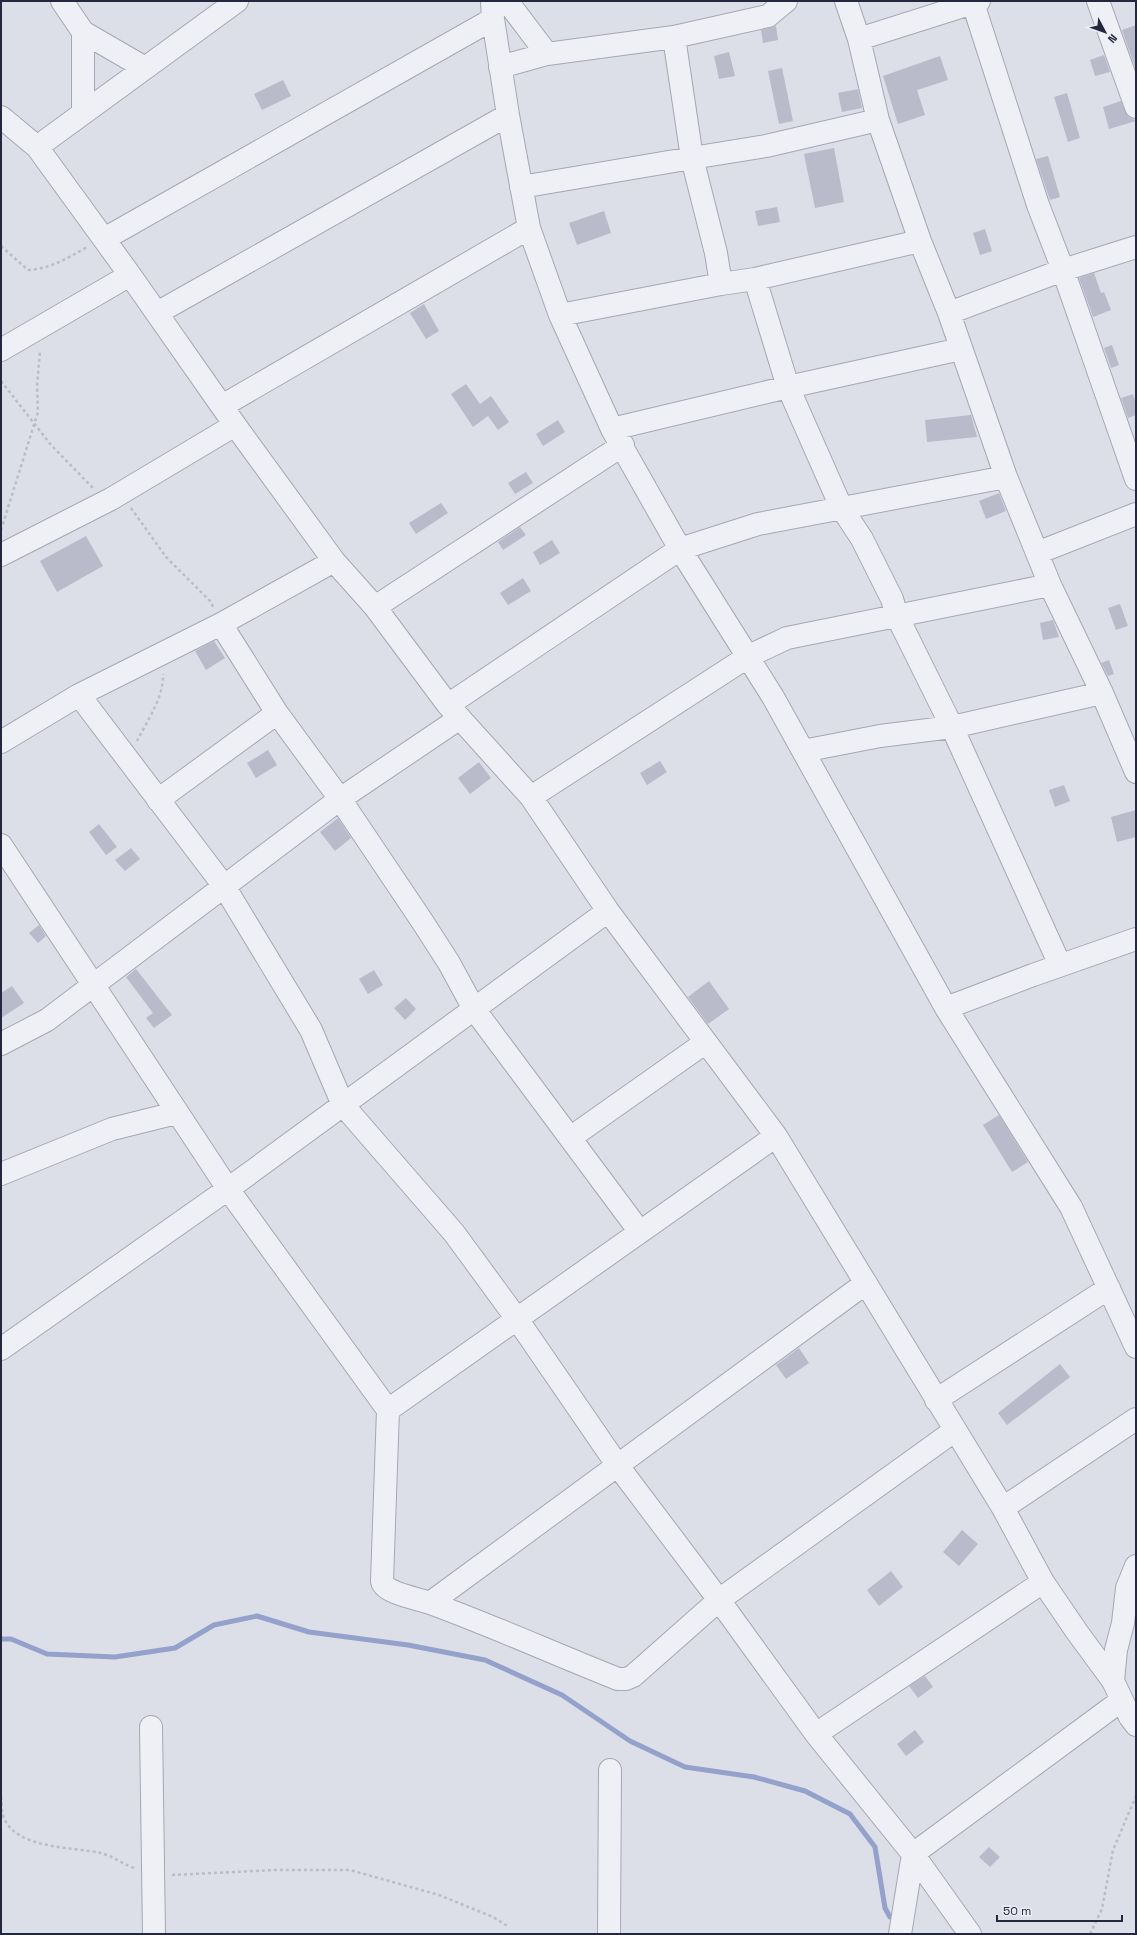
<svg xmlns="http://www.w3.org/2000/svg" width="1137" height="1935" font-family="'Space Grotesk',sans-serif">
<rect width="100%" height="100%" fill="#dcdee8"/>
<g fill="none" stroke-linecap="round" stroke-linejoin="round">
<path stroke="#93a1cb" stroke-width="5" d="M1,1639H11L47,1654L115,1657L175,1648L214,1625L257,1616L309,1632L408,1645L485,1660L562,1695L630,1741L685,1767L754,1777L805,1791L850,1814L875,1847L885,1908L890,1917"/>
</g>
<path fill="#b9bbcb" d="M1136,25V70L1122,30Z
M776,26L778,40L763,43L761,30Z
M729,52L735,76L719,79L714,56Z
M1104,55L1110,72L1095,76L1090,60Z
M940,56L948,80L917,90L925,115L898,124L883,76Z
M782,68L793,121L779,124L768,71Z
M283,80L291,96L262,110L254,94Z
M858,89L862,108L842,112L838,93Z
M1067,93L1080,138L1068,142L1054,97Z
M1121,101L1128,116L1136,121L1109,129L1103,107Z
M834,148L844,202L815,208L804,154Z
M1048,156L1060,197L1050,200L1036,159Z
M777,207L780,222L758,226L755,211Z
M604,211L611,233L577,245L569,223Z
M985,229L992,251L980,255L973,233Z
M1094,273L1101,293L1104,292L1111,310L1093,317L1079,278Z
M424,304L439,331L426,339L410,313Z
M1112,345L1119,365L1111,368L1104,348Z
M466,384L480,404L491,396L509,422L498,430L488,416L473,427L451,394Z
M1133,394L1136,404V415L1128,418L1121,398Z
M971,415L977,437L927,442L925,420Z
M558,420L565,432L543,446L536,434Z
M526,472L533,483L515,494L508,483Z
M999,493L1006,511L986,519L979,501Z
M441,503L448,513L416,534L409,523Z
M520,527L526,535L503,550L498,542Z
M86,536L103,566L57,592L40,561Z
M552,540L560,553L540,565L533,552Z
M523,578L531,591L508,605L500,593Z
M1120,604L1128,626L1116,630L1108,608Z
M1053,620L1059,637L1043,640L1040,623Z
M214,641L225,658L206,670L195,651Z
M1109,660L1114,674L1108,676L1101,663Z
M268,750L277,765L256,778L247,763Z
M660,761L667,772L647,785L640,773Z
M479,762L491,778L470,794L458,778Z
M1064,785L1070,801L1055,807L1049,790Z
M1136,810V837L1117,842L1111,817Z
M338,818L351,838L335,851L320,832Z
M99,824L117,847L106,855L89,832Z
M131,848L140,859L125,871L115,860Z
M39,925L46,936L38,943L29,933Z
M136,969L172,1015L154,1028L146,1018L153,1013L126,977Z
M374,970L383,985L368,994L359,979Z
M709,981L729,1009L708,1024L688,997Z
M12,986L24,1003L1,1018V993Z
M406,998L416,1009L405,1020L394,1008Z
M999,1115L1028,1162L1012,1172L983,1125Z
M799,1348L809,1363L786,1379L776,1365Z
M1060,1364L1070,1377L1007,1425L998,1413Z
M962,1530L978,1544L959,1566L943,1552Z
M891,1571L903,1587L879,1606L867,1590Z
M925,1676L933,1687L918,1698L909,1686Z
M915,1730L924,1742L906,1756L897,1744Z
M989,1847L1000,1857L990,1867L979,1857Z"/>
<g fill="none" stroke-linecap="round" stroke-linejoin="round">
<defs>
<path id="minor" d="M62,1L83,32L145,68
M492,1L493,19L508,115L529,228L560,315L612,429L680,549L773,697L946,1008L1071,1207L1136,1347
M507,1L547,54
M846,1L859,39L878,120L920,241L949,313L1006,477L1050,585L1102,693L1136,772
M1098,1L1136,107
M973,3L1038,205L1063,270L1136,479
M859,39L979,1
M500,67L547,54L674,37L768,16L786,1
M83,113V32
M1,117L37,147L130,275L235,425L334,561L375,607L448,705L531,797L608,911L776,1136L1003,1508L1043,1582L1077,1632L1113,1681
M878,120L766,146L692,158L716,253L721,284L755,279L920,241
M37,147L237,1
M521,187L692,158L674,37
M104,239L493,19
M755,279L788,387L841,507L862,539L892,599L897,616L952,727L1060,965
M157,313L508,115
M949,313L1063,270L1136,247
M560,315L721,284
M1,350L130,275
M222,406L529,228
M612,429L788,387L961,349
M1037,553L1136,514
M1,555L111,499L235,425
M375,607L623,445
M221,624L277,713L340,799L422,921L449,963L474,1009L640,1232
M79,695L224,886L311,1030L343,1105L454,1233L517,1319L618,1466L719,1600L816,1734L913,1854L970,1934
M448,705L680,549L758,524L1006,477
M1,742L79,695L221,624L334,561
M803,751L880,736L952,727L1102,693
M531,797L749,656L787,638L1050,585
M158,800L277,713
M1,845L228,1189L388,1410L382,1581C383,1593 420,1599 430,1603C493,1626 555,1654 618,1679H626L633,1676L719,1600L954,1431
M946,1008L1033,975L1136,939
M1,1044L47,1020L340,799L460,718
M570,1138L706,1042
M1,1174L112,1129L176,1113
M1,1349L228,1189L608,911
M936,1400L1109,1288
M388,1410L776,1136
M1003,1508L1136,1419
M1136,1566L1127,1588L1123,1623L1116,1650L1113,1681L1130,1717L1136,1725
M430,1603L866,1283
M151,1727L154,1934
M816,1734L1043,1582
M609,1934L610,1770
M900,1934L913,1854L1122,1700"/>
</defs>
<use href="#minor" stroke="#a5a7b5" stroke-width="24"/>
<path stroke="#babcc6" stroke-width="2.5" stroke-dasharray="3 3" stroke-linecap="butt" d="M1,246L28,270C50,269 68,258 87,247
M1,381L51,445L93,488
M131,508L166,557L211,602L213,607
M1,530L38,412L37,387L40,350
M137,741C147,721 164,697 163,674
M1,1797C2,1803 1,1812 4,1818C16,1849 74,1847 101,1853C112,1856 123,1864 134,1868
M172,1875L275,1870H350L439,1895L493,1917L509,1927
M1090,1934L1102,1909L1113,1850L1136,1796"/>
<use href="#minor" stroke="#eff0f6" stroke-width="22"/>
</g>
<rect width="1137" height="1935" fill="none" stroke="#24283f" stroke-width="4"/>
<g transform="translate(1105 32) rotate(131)" stroke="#ebedf5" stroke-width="3" paint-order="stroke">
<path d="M0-3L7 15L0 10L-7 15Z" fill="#24283f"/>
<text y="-6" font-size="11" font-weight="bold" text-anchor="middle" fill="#24283f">N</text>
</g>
<path d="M997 1915v6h125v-6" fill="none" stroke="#24283f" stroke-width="2"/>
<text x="1003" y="1915" font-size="12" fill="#24283f" stroke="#ebedf5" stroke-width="3" paint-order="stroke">50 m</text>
</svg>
